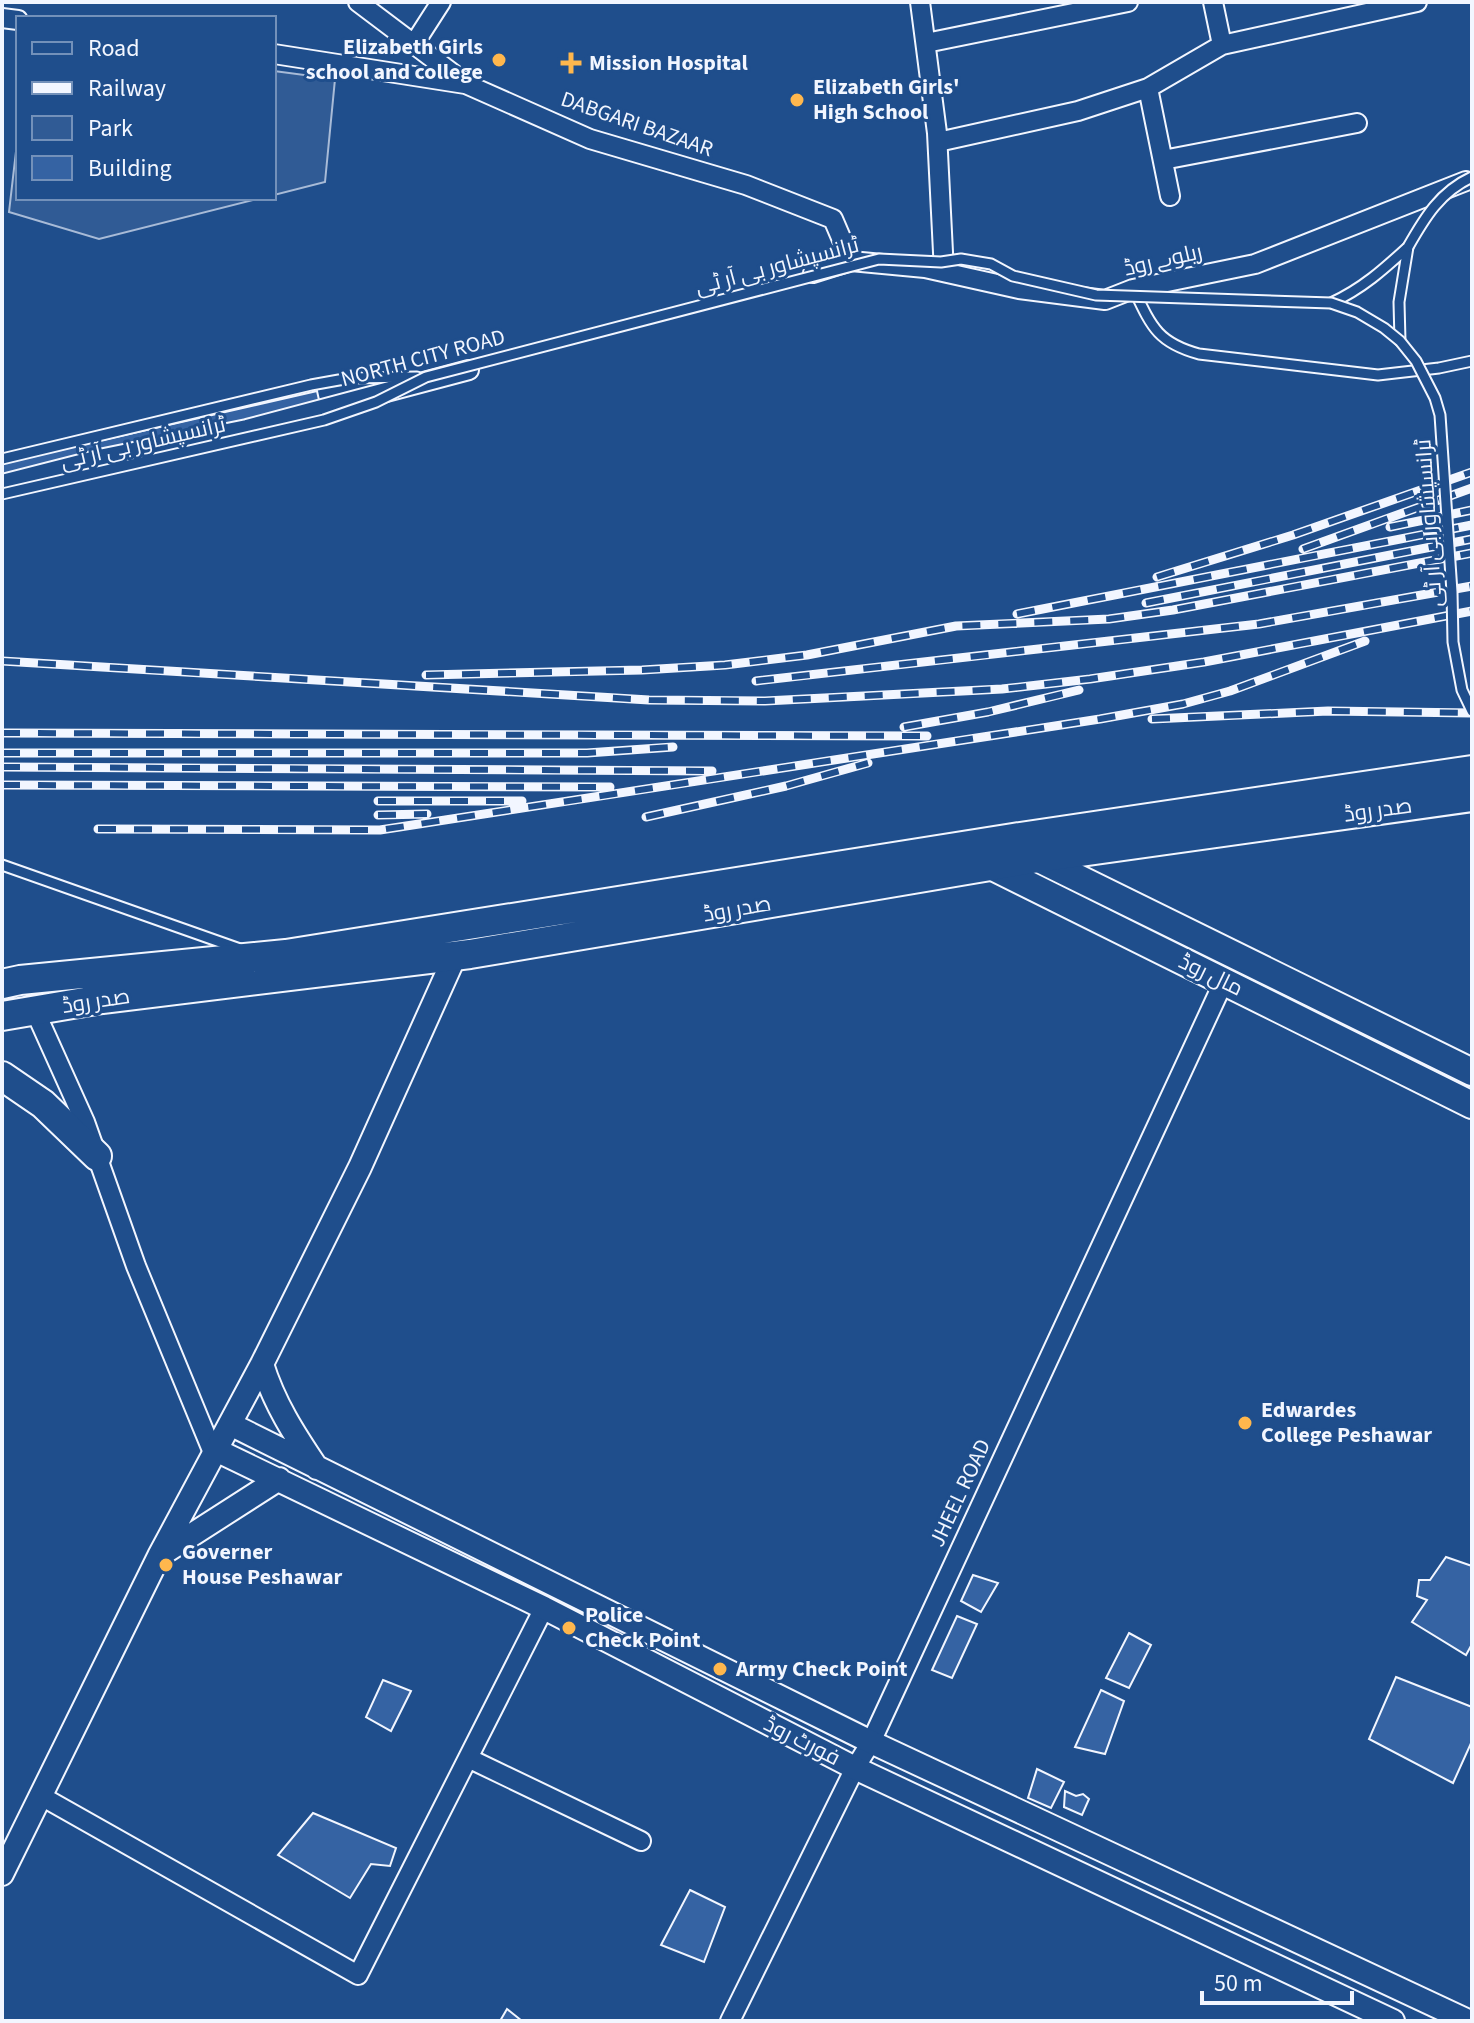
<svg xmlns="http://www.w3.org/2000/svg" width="1474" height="2023" font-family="'Source Sans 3',Cairo,sans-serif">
<rect width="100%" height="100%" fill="#1f4e8c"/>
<path fill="#305b95" stroke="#a8bbd7" stroke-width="2" d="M274,71L335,79L325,182L274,195Z
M18,134V198H261L99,239L9,212Z"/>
<path fill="#3563a3" stroke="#f2f6ff" stroke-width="2" d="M317,391L323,418L2,491V463Z
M1446,1557L1472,1566V1644L1466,1655L1412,1622L1427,1600L1417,1596L1419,1580H1430Z
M973,1575L998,1583L981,1612L961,1601Z
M957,1616L977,1624L952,1678L932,1670Z
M1129,1633L1151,1645L1129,1688L1106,1678Z
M1396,1677L1472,1707V1741L1453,1783L1369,1739Z
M383,1680L411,1691L391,1731L366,1717Z
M1101,1690L1124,1701L1105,1754L1075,1747Z
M1037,1769L1064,1782L1051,1808L1028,1798Z
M1065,1791L1076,1796L1083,1794L1089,1799L1082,1815L1064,1807Z
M313,1813L396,1848L390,1866L371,1864L350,1898L278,1855Z
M690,1890L725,1907L704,1962L661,1945Z
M507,2009L522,2021H500Z"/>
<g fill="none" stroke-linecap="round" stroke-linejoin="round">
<defs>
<path id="service" d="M1135,292C1152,328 1159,343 1199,354L1378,375L1439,368L1472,361
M1331,303C1362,289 1384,269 1408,247
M1400,341L1399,302L1408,247
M2,459L311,385L350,378L417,377
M2,865L240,949"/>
<path id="minor" d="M358,2L468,85L590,139L746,185L833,219L851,261
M920,2L937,133L944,272
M1213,2L1222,45
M2,18L18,20
M926,43L1128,2
M414,44L441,2
M274,54L465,84
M1148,88L1170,196
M938,142L1078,111L1148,88L1222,45L1417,2
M1163,160L1357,123
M813,273L851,261L925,268L1019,289L1105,300L1133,289L1255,264L1466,181
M2,484L104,458L247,429L469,370
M35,1011L85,1122L136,1266L214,1455
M468,1758L641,1841
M41,1796L358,1975L544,1608
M730,2021L855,1768L871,1742L1224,981"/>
<path id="tertiary" d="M262,1364C274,1403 294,1434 317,1468
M230,1424L871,1742L1468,2021
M216,1450L544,1608L855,1768L1393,2021
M162,1554L279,1479
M2,1874L159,1556L262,1364L360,1167L455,956"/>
<path id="secondary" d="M1029,854L1472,1072
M981,861L1472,1105"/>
<path id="primary" d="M2,984L20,980L286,954L1013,838L1472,770
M2,1016L102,999L470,954L1038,858L1472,797
M2,1076L43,1104L97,1156"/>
</defs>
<use href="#service" stroke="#f2f6ff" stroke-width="13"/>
<use href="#minor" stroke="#f2f6ff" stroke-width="22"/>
<use href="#tertiary" stroke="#f2f6ff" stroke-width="26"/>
<use href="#secondary" stroke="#f2f6ff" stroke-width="30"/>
<use href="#primary" stroke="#f2f6ff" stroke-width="32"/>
<use href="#service" stroke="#1f4e8c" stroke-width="9"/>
<use href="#minor" stroke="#1f4e8c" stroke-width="18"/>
<use href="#tertiary" stroke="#1f4e8c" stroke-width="22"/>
<use href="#secondary" stroke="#1f4e8c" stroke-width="26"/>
<use href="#primary" stroke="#1f4e8c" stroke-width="28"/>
<defs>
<path id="rail" d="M1390,527L1472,510
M1303,549L1472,488
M1157,577L1293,535L1472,472
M1146,603L1472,539
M1017,614L1472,525
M2,661L649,700L765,701L1002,689L1090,679L1204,662L1472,611
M426,675L642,670L725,665L807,655L956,626L1109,619L1173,610L1472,553
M756,681L1259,624L1472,586
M1152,719L1328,711L1472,713
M904,727L988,712L1079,690
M2,733L927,736
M2,753H587L673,747
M2,767L712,771
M2,785L610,787
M378,801H522
M378,815L427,814
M646,817L786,786L868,763
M98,829L380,830L1100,719L1183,704L1230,691L1365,641"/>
</defs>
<use href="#rail" stroke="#f2f6ff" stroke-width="9"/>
<use href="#rail" stroke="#1f4e8c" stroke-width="6" stroke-dasharray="18" stroke-linecap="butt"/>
<defs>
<path id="service-bridge" d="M1408,247C1425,217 1440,192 1472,177
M2,494L324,420L376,402L426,377L879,259L941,262L961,259L991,264L1013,276L1096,295L1331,303L1357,312L1384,328L1400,341L1416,361L1435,398L1440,415L1452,592L1453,642L1462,690L1472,711"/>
</defs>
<use href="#service-bridge" stroke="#f2f6ff" stroke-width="13" stroke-linecap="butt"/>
<use href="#service-bridge" stroke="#1f4e8c" stroke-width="9"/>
</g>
<g fill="#ffb74d" stroke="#1f4e8c" stroke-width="3">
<circle cx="499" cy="60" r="8"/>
<path d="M567 51h8v8h8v8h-8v8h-8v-8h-8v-8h8z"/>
<circle cx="797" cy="100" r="8"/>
<circle cx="1245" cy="1423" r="8"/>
<circle cx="166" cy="1565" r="8"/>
<circle cx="569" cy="1628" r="8"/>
<circle cx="720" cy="1669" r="8"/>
</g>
<g text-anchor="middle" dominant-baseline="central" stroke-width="6" stroke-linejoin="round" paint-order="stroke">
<g font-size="22" font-weight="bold" fill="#f2f6ff" stroke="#1f4e8c" text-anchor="start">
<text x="483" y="47" text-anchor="end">Elizabeth Girls<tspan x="483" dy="25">school and college</tspan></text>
<text x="589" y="63">Mission Hospital</text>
<text x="813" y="87">Elizabeth Girls'<tspan x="813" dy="25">High School</tspan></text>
<text x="1261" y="1410">Edwardes<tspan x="1261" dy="25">College Peshawar</tspan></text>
<text x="182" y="1552">Governer<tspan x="182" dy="25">House Peshawar</tspan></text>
<text x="585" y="1615">Police<tspan x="585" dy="25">Check Point</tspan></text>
<text x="736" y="1669">Army Check Point</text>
</g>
<g font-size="22" fill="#f2f6ff" stroke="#1f4e8c">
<text transform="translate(637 124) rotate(19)">DABGARI BAZAAR</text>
<text transform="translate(1163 260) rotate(-13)">ریلوے روڈ</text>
<text transform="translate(777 266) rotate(-15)">ٹرانسپشاور بی آر ٹی</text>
<text transform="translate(423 358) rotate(-15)">NORTH CITY ROAD</text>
<text transform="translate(143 443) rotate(-13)">ٹرانسپشاور بی آر ٹی</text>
<text transform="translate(1429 523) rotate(-94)">ٹرانسپشاور بی آر ٹی</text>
<text transform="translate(1378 810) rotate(-8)">صدر روڈ</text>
<text transform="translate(737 909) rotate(-10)">صدر روڈ</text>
<text transform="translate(1211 975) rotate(26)">مال روڈ</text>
<text transform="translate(96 1001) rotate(-9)">صدر روڈ</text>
<text transform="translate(960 1493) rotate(-65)">JHEEL ROAD</text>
<text transform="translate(802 1741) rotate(27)">فورٹ روڈ</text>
</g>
</g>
<rect width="1474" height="2023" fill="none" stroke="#f2f6ff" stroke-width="8"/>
<rect x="16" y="16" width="260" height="184" fill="#1f4e8c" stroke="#7391ba" stroke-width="2"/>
<rect x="32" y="42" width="40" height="12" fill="#1f4e8c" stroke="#7391ba" stroke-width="2"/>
<text x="88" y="56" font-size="24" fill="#f2f6ff">Road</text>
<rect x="32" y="82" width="40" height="12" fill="#f2f6ff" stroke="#7391ba" stroke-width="2"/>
<text x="88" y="96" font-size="24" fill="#f2f6ff">Railway</text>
<rect x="32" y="116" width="40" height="24" fill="#305b95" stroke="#7391ba" stroke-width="2"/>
<text x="88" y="136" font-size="24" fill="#f2f6ff">Park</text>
<rect x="32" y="156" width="40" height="24" fill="#3563a3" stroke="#7391ba" stroke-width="2"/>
<text x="88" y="176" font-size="24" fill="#f2f6ff">Building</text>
<path d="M1202 1991v12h150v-12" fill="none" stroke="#f2f6ff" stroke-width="4"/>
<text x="1214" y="1991" font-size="24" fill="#f2f6ff" stroke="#1f4e8c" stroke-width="6" paint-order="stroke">50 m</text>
</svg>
